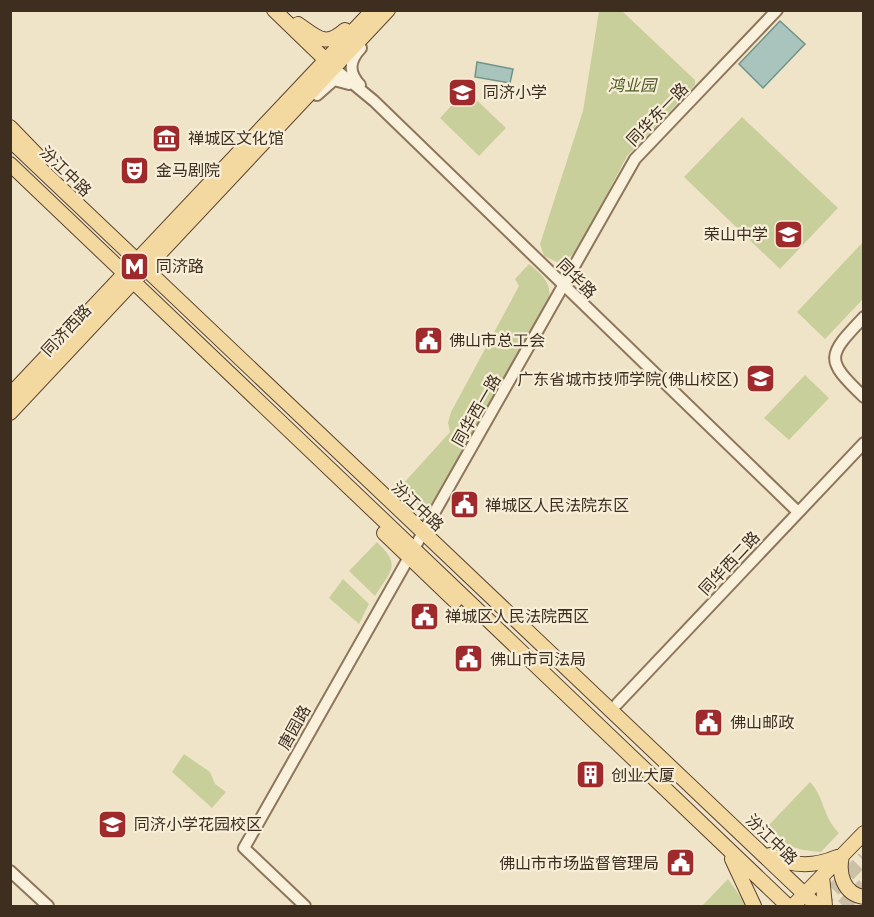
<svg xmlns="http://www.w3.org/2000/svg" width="874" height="917" font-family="Merriweather,'Noto Sans SC',serif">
<rect width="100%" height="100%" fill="#f0e4c8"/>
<path fill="#c9cf9b" d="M599,11H622L695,80V85L627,156L576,253L559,263L544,256L540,244L583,111Z
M466,90L506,128L479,156L440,118Z
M742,117L838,208L780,269L684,177Z
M863,242V299L825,339L797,312Z
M529,264C541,274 552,282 549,299L432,505L426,508C417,506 404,495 402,485L450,432L448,423L451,412L519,286L515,279Z
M805,375L829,398L789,440L764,418Z
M377,542C402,566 391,570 375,596L349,571Z
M343,579L369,604L359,624L329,598Z
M184,754L210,772L215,784L226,792L212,808L172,772Z
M810,782C825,798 822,816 839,833L821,852C796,850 783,846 766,828Z
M728,879L747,906H702Z"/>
<path fill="#a9c4bc" stroke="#6f938a" stroke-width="1.5" d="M780,21L805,44L763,88L739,64Z
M477,62L513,69L510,83L475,77Z"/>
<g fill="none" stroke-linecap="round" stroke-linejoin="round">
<path stroke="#ccc0a6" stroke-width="14" stroke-dasharray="14 7" stroke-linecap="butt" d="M819,905L864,858
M843,906L864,885"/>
<defs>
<path id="minor" d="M334,68L374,101L798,512
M360,85C348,72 349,61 361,48
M317,95L334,80L349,84
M864,317C827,356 824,359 864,397
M617,704L864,443
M10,871L48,906
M305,906L244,848L635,159L777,10"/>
<path id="major" d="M274,10L333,67
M298,24C317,37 325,48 345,30
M10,127L41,159
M10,140L817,906
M10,164L788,906
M10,395L373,10
M10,413L388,10
M384,533L455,601
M770,855C792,867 814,867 837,857
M842,856C838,873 843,894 864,897
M732,859L754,906
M822,876L825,906
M793,906L864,833"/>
</defs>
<use href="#minor" stroke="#8d765c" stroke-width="14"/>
<use href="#major" stroke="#5b4430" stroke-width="16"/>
<use href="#minor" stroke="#faf1dc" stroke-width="10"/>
<use href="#major" stroke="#f3d9a0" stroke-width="14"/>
</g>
<defs>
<symbol id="school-square" viewBox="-11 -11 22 22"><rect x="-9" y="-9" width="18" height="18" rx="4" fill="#9e2a2b" stroke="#f7eed8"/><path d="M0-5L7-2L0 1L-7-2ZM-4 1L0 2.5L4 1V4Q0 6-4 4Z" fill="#fff"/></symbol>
<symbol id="museum-square" viewBox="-11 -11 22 22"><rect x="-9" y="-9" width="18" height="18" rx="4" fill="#9e2a2b" stroke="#f7eed8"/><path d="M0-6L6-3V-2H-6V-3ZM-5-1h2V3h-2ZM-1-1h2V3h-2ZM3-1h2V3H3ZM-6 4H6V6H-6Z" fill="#fff"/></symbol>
<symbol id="theatre-square" viewBox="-11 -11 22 22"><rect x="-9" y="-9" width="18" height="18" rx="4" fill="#9e2a2b" stroke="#f7eed8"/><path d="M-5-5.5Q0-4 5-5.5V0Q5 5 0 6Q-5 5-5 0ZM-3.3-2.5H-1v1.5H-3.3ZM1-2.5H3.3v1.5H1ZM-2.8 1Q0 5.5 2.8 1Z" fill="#fff"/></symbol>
<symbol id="metro-square" viewBox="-11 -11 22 22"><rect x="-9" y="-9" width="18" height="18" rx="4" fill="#9e2a2b" stroke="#f7eed8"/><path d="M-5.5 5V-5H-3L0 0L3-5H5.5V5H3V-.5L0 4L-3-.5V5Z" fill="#fff"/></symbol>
<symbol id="civic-square" viewBox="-11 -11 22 22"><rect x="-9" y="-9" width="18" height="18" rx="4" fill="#9e2a2b" stroke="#f7eed8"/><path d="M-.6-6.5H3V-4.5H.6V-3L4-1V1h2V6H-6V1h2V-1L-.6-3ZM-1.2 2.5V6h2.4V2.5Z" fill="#fff"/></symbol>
<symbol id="building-square" viewBox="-11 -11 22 22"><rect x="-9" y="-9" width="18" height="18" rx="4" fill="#9e2a2b" stroke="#f7eed8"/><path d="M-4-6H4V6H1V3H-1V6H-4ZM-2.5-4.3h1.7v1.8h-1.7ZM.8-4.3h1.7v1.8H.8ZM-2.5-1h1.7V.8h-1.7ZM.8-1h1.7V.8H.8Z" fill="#fff"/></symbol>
</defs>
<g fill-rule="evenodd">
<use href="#school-square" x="446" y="76" width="33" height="33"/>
<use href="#museum-square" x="150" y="122" width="33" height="33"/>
<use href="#theatre-square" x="118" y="154" width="33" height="33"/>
<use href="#school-square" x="772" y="218" width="33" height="33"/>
<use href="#metro-square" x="118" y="250" width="33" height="33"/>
<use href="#civic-square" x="412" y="324" width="33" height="33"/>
<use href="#school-square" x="744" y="362" width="33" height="33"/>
<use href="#civic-square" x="448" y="488" width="33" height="33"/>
<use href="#civic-square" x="408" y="600" width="33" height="33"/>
<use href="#civic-square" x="452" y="642" width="33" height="33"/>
<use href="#civic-square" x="692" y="706" width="33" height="33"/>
<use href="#building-square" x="574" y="758" width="33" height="33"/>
<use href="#school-square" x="96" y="808" width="33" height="33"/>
<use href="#civic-square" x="664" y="846" width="33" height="33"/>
</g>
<g text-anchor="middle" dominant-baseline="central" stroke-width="4.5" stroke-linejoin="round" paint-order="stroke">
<g font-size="16" font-style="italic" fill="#4d5a26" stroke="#f7eed8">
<text x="632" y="85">鸿业园</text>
</g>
<g font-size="16" fill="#3d2e20" stroke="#f7eed8" text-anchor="start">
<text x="483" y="92">同济小学</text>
<text x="188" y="138">禅城区文化馆</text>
<text x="156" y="170">金马剧院</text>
<text x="768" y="234" text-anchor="end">荣山中学</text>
<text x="156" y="266">同济路</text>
<text x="449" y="340">佛山市总工会</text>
<text x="739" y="379" text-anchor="end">广东省城市技师学院(佛山校区)</text>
<text x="485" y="505">禅城区人民法院东区</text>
<text x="445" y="616">禅城区人民法院西区</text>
<text x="490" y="659">佛山市司法局</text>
<text x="730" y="722">佛山邮政</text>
<text x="611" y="775">创业大厦</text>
<text x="134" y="824">同济小学花园校区</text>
<text x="659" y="863" text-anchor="end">佛山市市场监督管理局</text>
</g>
<g font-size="16" fill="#3d2e20" stroke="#f7eed8">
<text transform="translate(657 114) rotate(-46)">同华东一路</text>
<text transform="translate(66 171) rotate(44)">汾江中路</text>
<text transform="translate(577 278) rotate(45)">同华路</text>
<text transform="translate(66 330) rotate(-47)">同济西路</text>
<text transform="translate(476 410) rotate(-60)">同华西一路</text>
<text transform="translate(418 506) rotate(43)">汾江中路</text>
<text transform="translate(729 563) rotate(-47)">同华西二路</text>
<text transform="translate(294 727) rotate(-61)">唐园路</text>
<text transform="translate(772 839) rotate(44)">汾江中路</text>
</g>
</g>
<rect width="874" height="917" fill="none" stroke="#3d2e20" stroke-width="24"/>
</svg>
